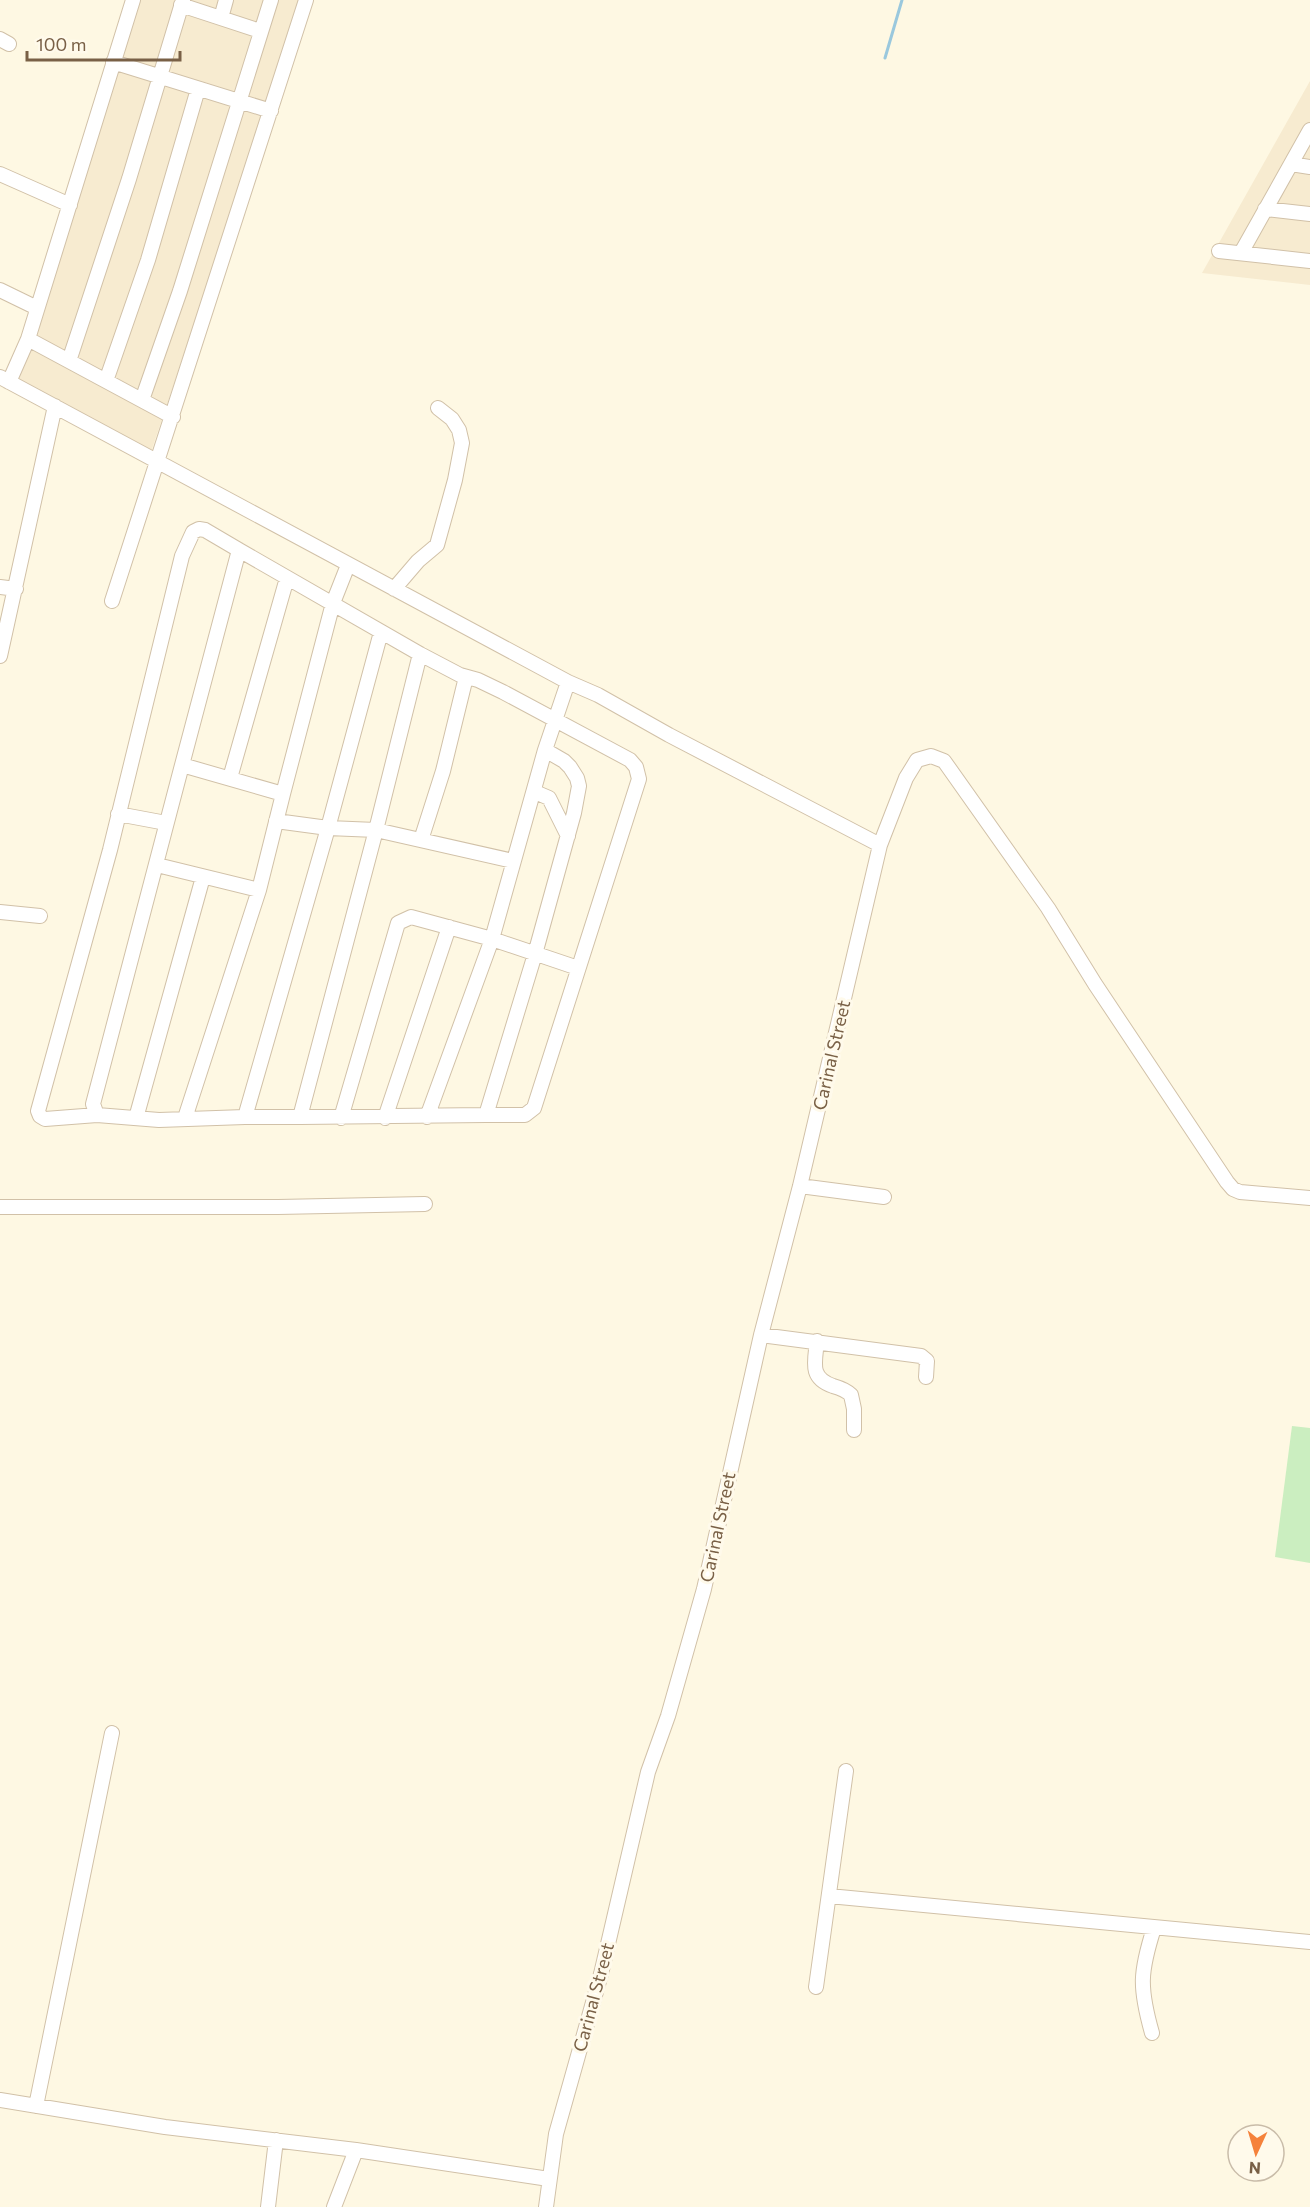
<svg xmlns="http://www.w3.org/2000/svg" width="1310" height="2207" font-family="Commissioner,sans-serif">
<rect width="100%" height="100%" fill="#fef8e3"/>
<path fill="#f7ebd0" d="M131,0H303L150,455L15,383Z
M1310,81V285L1202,273Z"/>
<path fill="#cbeec0" d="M1292,1426L1310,1428V1563L1275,1557Z"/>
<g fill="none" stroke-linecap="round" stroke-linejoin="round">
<path stroke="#9ac8dd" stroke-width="3" d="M885,58L902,0"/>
<defs>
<path id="minor" d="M181,5L260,31
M221,18L226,0
M0,39L9,44
M113,62L271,111
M1291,164L1310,167
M0,174L70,205
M1265,209L1310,214
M1219,251L1310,261
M1241,253L1310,130
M0,290L37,308
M28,339L173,417
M69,361L129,179L183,0
M0,377L568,682L598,695L669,735L880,845L906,778L917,760L931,756L944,761L1048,908L1095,984L1227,1182L1233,1189L1240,1192L1310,1198
M106,381L148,260L198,89
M9,382L28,339L133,0
M142,400L180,291L271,0
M239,550L420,654L460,675L478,680L503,692L630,760L636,767L639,779L534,1108L525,1115H486
M0,587L16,589
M394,589L418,561L437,545L455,480L462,443L459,430L452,419L438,408
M112,601L306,0
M381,632L328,828L245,1117H300L376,830L420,654
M0,656L55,406
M568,682L545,750L492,939L578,968
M182,765L93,1104L97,1115L159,1120L245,1117
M230,778L287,578
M535,792L549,798L568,836
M118,814L166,823
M276,821L328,828L376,830L513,861
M421,840L443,771L466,677
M157,865L259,890
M0,912L40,916
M97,1115L45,1119L40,1116L38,1111L110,850L182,556L193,532L199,529L205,530L239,550L182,765L283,794L333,603L348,565
M300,1117L486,1115L535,954L574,813L579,786L577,778L570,767L564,761L545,750
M136,1118L203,877
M185,1118L259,890L283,794
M341,1118L398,923L411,917L492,939L427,1117
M385,1118L449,927
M800,1186L884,1197
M0,1207H278L425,1204
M761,1335L921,1356L927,1361L926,1377
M817,1341C815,1362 809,1378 833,1386C840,1388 846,1390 851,1395L854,1409V1430
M829,1896L1310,1942
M816,1987L846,1771
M1152,2033C1139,1987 1140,1972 1154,1928
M0,2100L165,2127L356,2150L549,2179
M36,2106L112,1733
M268,2207L276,2140
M334,2207L356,2150
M546,2207L556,2134L601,1974L648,1772L668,1716L704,1589L761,1335L800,1186L880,845"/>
</defs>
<use href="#minor" stroke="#d1c1a8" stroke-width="16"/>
<use href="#minor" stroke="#fff" stroke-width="14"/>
</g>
<g text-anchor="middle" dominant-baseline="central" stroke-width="6" stroke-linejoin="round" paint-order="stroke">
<g font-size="18" fill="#796046" stroke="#fffaeb">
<text transform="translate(831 1055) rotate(-77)">Carinal Street</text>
<text transform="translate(717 1527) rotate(-78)">Carinal Street</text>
<text transform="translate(593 1997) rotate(-75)">Carinal Street</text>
</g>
</g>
<g transform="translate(1256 2153) rotate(184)"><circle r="28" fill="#fffaeb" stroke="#c9bca9" stroke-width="1.5"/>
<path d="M0-4.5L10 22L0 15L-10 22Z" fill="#f5823b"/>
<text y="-9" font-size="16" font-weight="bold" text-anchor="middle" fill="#796046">N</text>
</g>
<path d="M27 51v9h153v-9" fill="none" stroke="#796046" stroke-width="3"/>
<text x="36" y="51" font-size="18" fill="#796046" stroke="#fffaeb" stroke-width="4.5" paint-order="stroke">100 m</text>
</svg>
